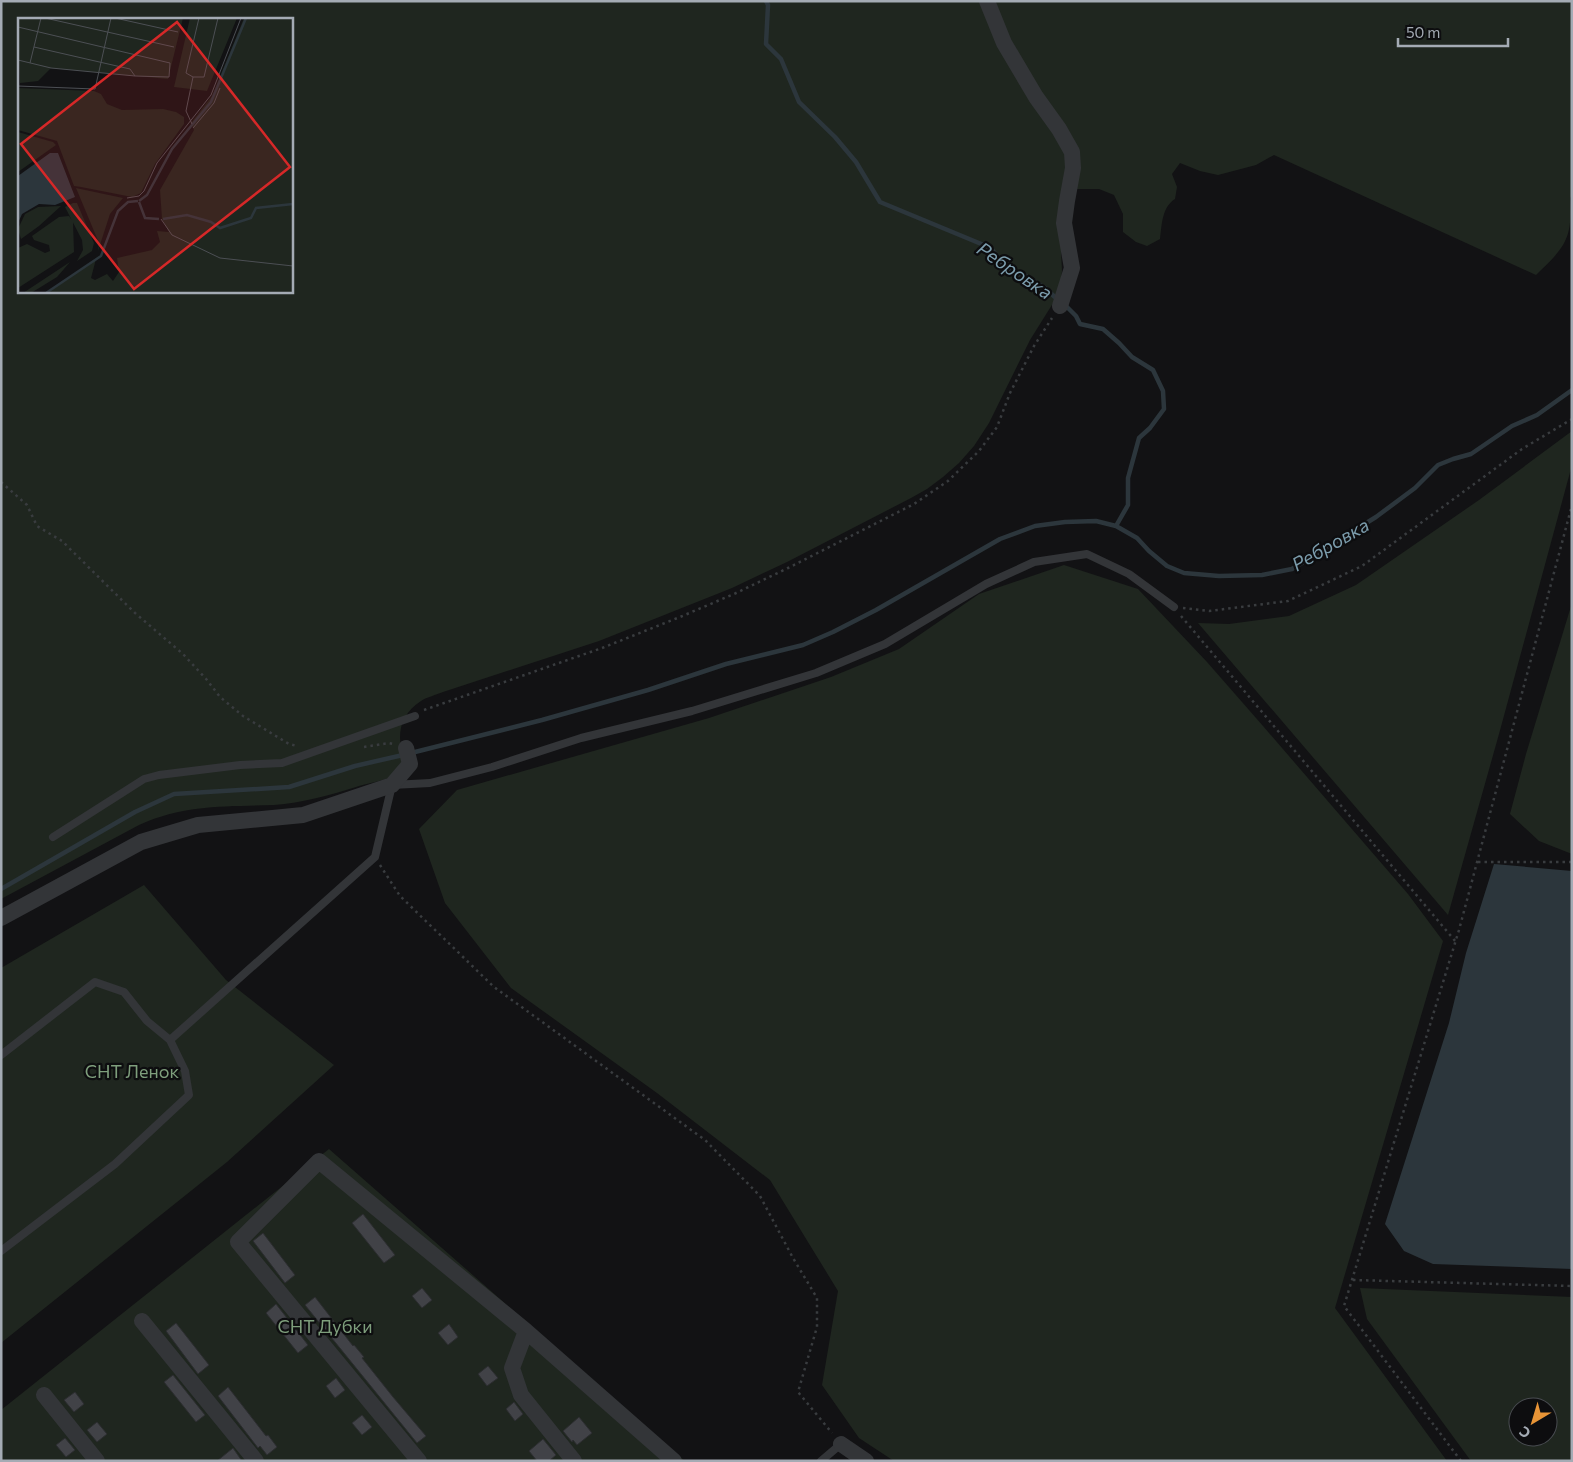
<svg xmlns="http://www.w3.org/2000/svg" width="1573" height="1462" font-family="Commissioner,sans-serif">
<rect width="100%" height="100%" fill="#121214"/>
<path fill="#1f261f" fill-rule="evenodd" d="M1,1H1572V195L1570,198C1573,240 1564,248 1536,275L1274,155L1256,165L1218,175L1200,171L1180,163L1172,174L1177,187L1175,199C1162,207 1162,224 1160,239L1147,246L1136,242L1123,232V214L1114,195L1099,189H1076L1061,251L1062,271L1060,288L1055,300L1030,340L989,423L974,446L959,463L943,477L927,489L911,498L787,562L732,588L599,641L443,692C436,695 427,697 421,701C398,716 396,738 405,761C402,765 398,773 393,776C386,780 365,784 356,787C330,795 302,803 274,805C224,807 186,804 139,825L1,899ZM19,19H291V291H19Z
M1572,431V465L1499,734L1448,915L1198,623L1229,624L1289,616L1356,585L1479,500Z
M1064,565L1138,589L1207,662L1263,726L1408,894L1443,941L1335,1308L1447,1461H894L859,1438L822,1385L838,1291L770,1180L657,1093L511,988L445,903L419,829L457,790L709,718L831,677L899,649L979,594Z
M1572,603V854L1539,841L1510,814L1526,754Z
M144,885L226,980L334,1065L227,1162L1,1343V968Z
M329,1149L685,1461H1V1410Z
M1360,1288L1572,1297V1461H1471L1367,1319ZM1518,1407H1548V1437H1518Z"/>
<path fill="#2c363c" d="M1494,864L1572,871V1269L1433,1264L1404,1251L1385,1224L1449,1023L1466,953Z"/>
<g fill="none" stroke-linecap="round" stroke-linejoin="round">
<path stroke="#2c363c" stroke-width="4.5" d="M766,1L768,5L766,44L781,59L799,102L835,137L856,162L880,202L991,248L1006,268L1024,275L1045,288L1057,299
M1063,303L1076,316L1080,324L1103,329L1119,343L1132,357L1153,370L1163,391L1164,409L1150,428L1139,438L1128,478V505L1116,526
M411,753L542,720L648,690L726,664L803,645L833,632L876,610L1000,539L1035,526L1065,522L1096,521L1116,526L1137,538L1149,551L1167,566L1184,573L1219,576L1262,575L1292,569L1376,517L1415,488L1438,465L1453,459L1471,454L1512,426L1537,415L1572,390
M1,889L135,812L174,794L289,787L355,766L403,755"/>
</g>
<path fill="#414247" stroke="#2c2d30" d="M363,1214L395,1255L384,1263L352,1223Z
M263,1233L295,1275L285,1283L253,1241Z
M422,1288L432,1300L422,1308L412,1296Z
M315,1297L353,1346L354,1345L364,1357L362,1358L393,1397L426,1436L417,1443L305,1305Z
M276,1304L308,1345L298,1353L266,1313Z
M176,1323L209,1365L198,1374L166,1331Z
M449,1324L458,1337L448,1345L438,1333Z
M488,1366L498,1378L487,1386L478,1374Z
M173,1375L205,1415L196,1422L164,1382Z
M336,1378L345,1390L335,1398L326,1386Z
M228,1387L266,1436L268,1435L277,1447L267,1455L260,1446L258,1448L218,1396Z
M75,1392L84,1404L74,1412L64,1400Z
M514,1402L523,1414L515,1421L506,1409Z
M362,1415L372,1427L362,1435L352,1423Z
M579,1417L592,1433L577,1445L573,1440L572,1442L563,1431Z
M97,1422L107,1434L97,1442L87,1430Z
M65,1438L75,1450L66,1457L56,1445Z
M543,1439L556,1455L549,1461H537L529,1451Z
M233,1448L242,1461H217Z"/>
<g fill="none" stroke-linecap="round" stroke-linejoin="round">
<path stroke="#393c3f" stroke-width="2.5" stroke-dasharray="2.5 4" stroke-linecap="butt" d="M1,482L27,505L37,526L62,541L135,613L183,654L207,680L220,697L243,716L289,744L297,746
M1183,608L1209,611L1288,601L1362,566L1522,449L1572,419
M1181,616L1456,942
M424,710L602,648L680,617L734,594L788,568L914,504L948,481L979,451L997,427L1010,393L1034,346L1052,318
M364,747L389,743L393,744
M1478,862H1572
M380,865L400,896L494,987L705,1140L760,1196L793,1258L817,1298V1327L798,1392L832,1433
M1353,1280L1572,1286
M1461,1461L1344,1306L1459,930L1572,505"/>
<path stroke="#333538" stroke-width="8" d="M53,837L144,779L159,775L240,765L282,763L415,716
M1,1055L95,982L124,992L147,1021L170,1040
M1,1251L115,1164L189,1095L185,1071L170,1040L375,857L392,785L430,783L492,767L581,738L692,711L816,673L885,644L986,584L1034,562L1087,554L1129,574L1174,607
M821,1461L841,1444"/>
<path stroke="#333538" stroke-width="16" d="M987,1L1004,43L1036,97L1059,129L1072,152L1073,168L1067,201L1064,223L1072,268L1060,306
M1,918L141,842L198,825L303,815L392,785L410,764L406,748
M142,1321L256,1461
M526,1331L674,1461
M44,1395L97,1461
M841,1444L866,1461
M419,1461L238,1242L319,1161L526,1331L512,1368L521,1395L574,1461"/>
</g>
<g text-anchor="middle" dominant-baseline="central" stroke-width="4.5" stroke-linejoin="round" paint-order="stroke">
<g font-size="18" fill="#7e9e7c" stroke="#0d0d0f">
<text x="132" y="1071">СНТ Ленок</text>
<text x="325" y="1326">СНТ Дубки</text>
</g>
<g font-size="19" font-style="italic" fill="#7c9dad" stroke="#0d0d0f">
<text transform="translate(1015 270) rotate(34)">Ребровка</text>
<text transform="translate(1330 544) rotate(-30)">Ребровка</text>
</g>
</g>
<g transform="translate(18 18)">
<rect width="275" height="275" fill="#121214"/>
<path d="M0,0H165L150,61L33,50L20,63L2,65ZM172,0H219L189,73L156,69ZM226,0H275V275H29L78,241L73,260L77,262L89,256L95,263L101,254L99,240L134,232L142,224L139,213L151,214L144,201L142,172L176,112L173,105L194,78ZM0,70L76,73L83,76L89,86L104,92L145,91L158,94L166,99V106L137,146L123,175L114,179L63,169L56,168L39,123L0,112ZM0,114L35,124L38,127L0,154ZM58,170L105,180L92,196L80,233L81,225ZM55,185H59L76,225L74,233L59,243L65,232L64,222L47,189ZM43,188L21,208L3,221L0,211L7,196L20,189ZM51,198L55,204L56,234L0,270V230L9,226L27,235L32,233L31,227L16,222L14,218L41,199ZM52,244L39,259L13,275H5Z" fill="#1f261f"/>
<path d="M32,135H40L57,179L37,187L21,186L4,196L0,205V158Z" fill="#2c363c"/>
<path fill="none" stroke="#2c363c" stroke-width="2.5" d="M121,183L129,177L154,131L193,84L228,0M121,184L127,200L141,201M145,201L169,197L193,204L202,210L233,200L238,190L275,186M28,275L83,238L100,193L110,184L120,183"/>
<path fill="none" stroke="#4c4f54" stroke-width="1" d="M27,0L156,29M97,0L160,14M0,9L152,45L151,59L117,58L112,51L16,29M0,42L33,50L117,58M12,45L23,0M175,59H186L200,0M0,68L77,71L93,0M174,106L168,93L175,59L168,55L181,0M175,110L196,85L202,70M109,180L121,178L126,173L139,145L193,77L223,0M143,201L154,217L202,240L275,248"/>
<path fill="#d62828" fill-opacity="0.15" stroke="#d62828" stroke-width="2.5" d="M159,4L272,149L116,271L3,126Z"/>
<rect width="275" height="275" fill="none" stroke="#a4abb4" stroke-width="2.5"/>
</g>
<rect width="1573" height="1462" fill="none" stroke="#a4abb4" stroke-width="5"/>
<g transform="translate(1533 1422) rotate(218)"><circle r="24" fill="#0d0d0f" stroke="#494c51"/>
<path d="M0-4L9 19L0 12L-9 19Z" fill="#e89436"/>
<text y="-8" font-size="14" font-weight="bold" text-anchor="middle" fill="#a4abb4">С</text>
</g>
<path d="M1398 38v8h110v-8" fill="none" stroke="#a4abb4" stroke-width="2.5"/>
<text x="1406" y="38" font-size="15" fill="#a4abb4" stroke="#0d0d0f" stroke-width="4" paint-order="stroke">50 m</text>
</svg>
